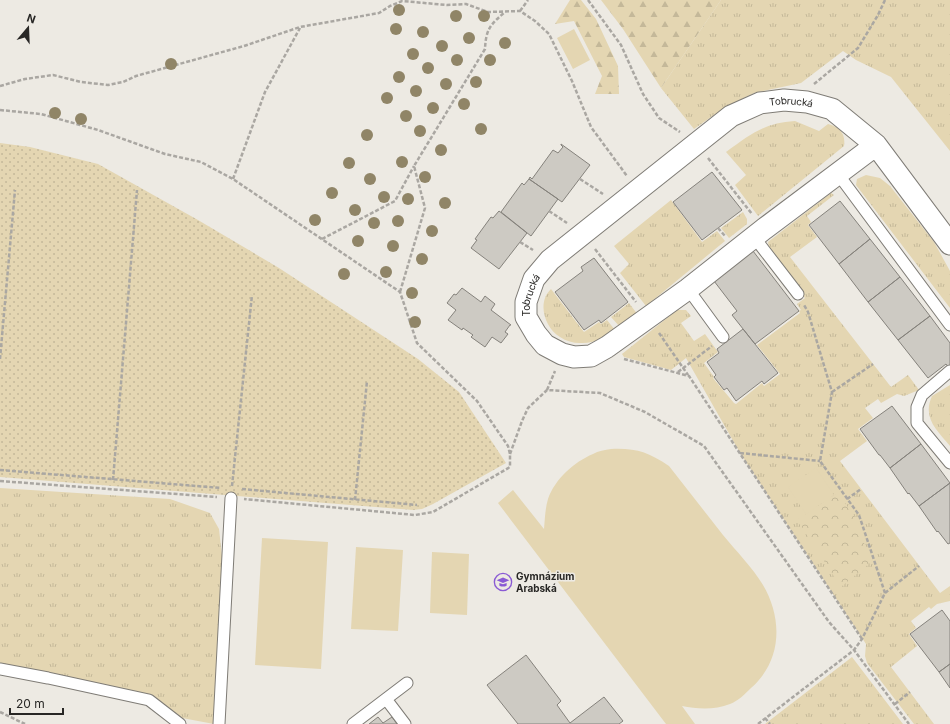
<svg xmlns="http://www.w3.org/2000/svg" width="950" height="724" font-family="Inter,sans-serif">
<defs>
<pattern id="grass-tufts" width="24" height="20" patternUnits="userSpaceOnUse"><rect width="24" height="20" fill="#e4d6b2"/><path d="M3 7l-1-3M5 7V3M7 7l1-3M15 17l-1-3M17 17v-4M19 17l1-3" fill="none" stroke="#c4b899"/></pattern>
<pattern id="forest-firs" width="22" height="20" patternUnits="userSpaceOnUse"><rect width="22" height="20" fill="#e4d6b2"/><path d="M5 1l3.5 6h-7zM16 11l3.5 6h-7z" fill="#c4b899"/></pattern>
<pattern id="park-crowns" width="20" height="18" patternUnits="userSpaceOnUse"><rect width="20" height="18" fill="#e4d6b2"/><path d="M2 6a3 3 0 1 1 6 0M12 15a3 3 0 1 1 6 0" fill="none" stroke="#c4b899"/></pattern>
<pattern id="garden-dots" width="8" height="8" patternUnits="userSpaceOnUse"><rect width="8" height="8" fill="#e4d6b2"/><path d="M2 2h.1M6 6h.1" fill="none" stroke="#c4b899" stroke-width="1.8" stroke-linecap="round"/></pattern>
</defs>
<rect width="100%" height="100%" fill="#edeae3"/>
<path fill="url(#grass-tufts)" d="M721,0H950V151L891,77L856,60L843,51L801,83L754,93L724,108L694,129L661,88Z
M795,121L819,131L828,124C839,127 846,133 844,146L758,216L735,185L746,175L726,152C751,134 764,123 795,121Z
M866,175L880,178L890,186L934,242L950,271V308L856,185L857,179Z
M831,193L834,195L807,216L811,222L808,225L817,237L790,257L891,387L908,375L919,390L904,396L897,394L881,403L878,399L865,408L873,418L858,429L867,441L840,461L940,593L950,586V601L937,604L931,609L929,607L911,621L916,628L909,634L917,646L891,667L934,724H914L867,663L865,656L866,644L740,453L686,358L671,370L624,357L622,354L677,310H686L691,316L681,323L694,341L705,334L718,352L704,363L714,377L713,378L734,403L736,404L762,383L764,386L780,374L757,345L800,313L799,311L801,310L797,304L805,298L769,250L768,242Z
M671,200L702,242L717,231L725,241L646,306L620,273L629,264L614,246Z
M743,212L747,219V224L729,238L721,228Z
M551,289L584,332L599,322L601,324L607,320L615,330C604,337 594,344 580,343C573,343 566,341 560,337C544,327 537,302 551,289Z
M629,303L638,315L620,327L611,317Z
M950,385V446C937,430 922,418 932,396Z
M0,488L170,499L210,513L219,529L222,556L214,724L182,718L150,697L0,665Z
M852,657L903,724H765Z"/>
<path fill="url(#forest-firs)" d="M570,0H581L596,19L618,66L619,94H595L602,76L574,21L555,24Z
M601,0H721L661,88L623,29Z"/>
<path fill="url(#park-crowns)" d="M837,493L857,519L870,563L841,587L797,520Z"/>
<path fill="url(#garden-dots)" d="M0,143L30,147L98,164L198,220L279,268L418,359L459,392L506,463L433,504L422,509L413,510L0,477Z"/>
<path fill="#e4d6b2" d="M574,29L590,60L573,69L557,38Z
M611,449C636,448 648,452 669,466C687,489 705,512 723,535C736,551 753,568 763,585C783,619 782,661 751,688C745,694 738,701 730,704C715,710 697,709 682,706L695,724H666L498,503L513,490L544,529C545,519 545,509 548,499C555,479 574,462 593,454C598,451 605,450 611,449Z
M816,468L834,495L806,514L788,487Z
M262,538L328,542L321,669L255,665Z
M356,547L403,550L398,631L351,629Z
M432,552L469,554L467,615L430,613Z"/>
<path fill="#cdcac3" stroke="#85827c" d="M561,144L590,165L562,202L529,179L530,177L532,179L553,150L558,153L563,147L561,145Z
M712,172L742,210L702,240L673,202Z
M529,179L558,199L531,236L501,212L522,183L524,185Z
M840,201L870,239L839,264L809,225Z
M499,211L527,233L499,269L471,248L477,240L475,239L491,217L493,218Z
M870,239L900,277L868,302L839,264Z
M753,251L799,311L755,344L732,315L737,311L714,281Z
M594,258L628,302L601,323L599,320L584,330L555,292L583,271L581,267Z
M900,277L930,316L898,340L868,302Z
M462,288L481,302L485,296L495,304L491,310L511,325H510L505,332L508,334L501,343L492,337L485,347L471,337L473,335L463,328L462,330L448,320L456,310L447,303L454,294L456,295Z
M930,316L950,343V365L948,367L946,364L928,378L898,340Z
M743,329L778,373L764,384L762,381L736,401L727,388L724,390L714,377L716,375L707,362L719,353L717,349Z
M892,406L921,444L890,468L880,455H879L860,429Z
M921,444L950,483L919,506L909,493L908,494L890,468Z
M950,483V543L948,544L938,531L937,532L919,506Z
M942,610L950,621V664L939,672L910,634Z
M526,655L561,701L557,705L570,723L604,697L623,721L619,724H518L487,685Z
M950,664V688L939,672Z
M378,717L383,723L392,717L397,724H369Z"/>
<g fill="none" stroke-linecap="round" stroke-linejoin="round">
<defs>
<path id="service" d="M838,174L950,325
M754,237L798,294
M688,289L723,337
M950,371L922,395L917,407V423L950,463
M0,669L48,678L149,700L180,724
M386,699L405,724
M219,724L231,498
M353,724L407,683"/>
<g id="minor">
<path id="s1" d="M876,145L764,229L688,289L607,347L591,356L574,357L562,354L545,345L536,334L526,317V302L534,279L550,260L731,116L760,103L784,100L807,102L832,109L876,145L950,244"/>
</g>
</defs>
<use href="#service" stroke="#7f7c76" stroke-width="13"/>
<use href="#minor" stroke="#7f7c76" stroke-width="23"/>
<path stroke="#aaa7a2" stroke-width="2.5" stroke-dasharray="4 2" stroke-linecap="butt" d="M588,0L621,45L643,94L659,118L680,132
M520,11L528,0
M814,84L858,48L878,15L885,0
M0,86L25,79L53,75L81,82L108,85L123,82L136,76L244,46L300,27L379,13L390,6L402,1L447,5L466,4L488,12L520,11L535,21L549,34L572,81L591,127L627,176
M0,110L41,114L98,130L165,154L201,162L233,179L400,292L417,343L477,401L508,446L510,454V467L433,512L415,515L244,499
M708,158L752,214
M233,179L265,92L300,28
M580,179L603,194
M549,211L567,223
M718,228L725,236
M322,239L395,201L414,166
M520,242L533,250
M595,249L636,302
M400,292L425,208L414,166L485,49C486,29 490,25 505,12
M659,333L688,375
M0,359L15,190
M624,359L689,376L862,639
M678,372L712,346
M547,390L555,371
M832,392L873,364
M740,453L820,461
M510,454L522,421L528,408L547,390L600,393L645,412L704,446L829,622L854,650L862,639L885,593L859,515L820,461L832,392L808,312L804,305
M0,470L221,488
M113,480L137,190
M0,481L217,497
M232,486L252,295
M242,489L417,505
M847,499L861,489
M355,500L367,381
M885,593L919,566
M895,704L910,692
M0,712L25,724
M765,718L770,724
M758,724L854,650L909,724"/>
<use href="#service" stroke="#fff" stroke-width="11"/>
<use href="#minor" stroke="#fff" stroke-width="21"/>
</g>
<g fill="#908567">
<circle cx="399" cy="10" r="6"/>
<circle cx="456" cy="16" r="6"/>
<circle cx="484" cy="16" r="6"/>
<circle cx="396" cy="29" r="6"/>
<circle cx="423" cy="32" r="6"/>
<circle cx="469" cy="38" r="6"/>
<circle cx="505" cy="43" r="6"/>
<circle cx="442" cy="46" r="6"/>
<circle cx="413" cy="54" r="6"/>
<circle cx="457" cy="60" r="6"/>
<circle cx="490" cy="60" r="6"/>
<circle cx="171" cy="64" r="6"/>
<circle cx="428" cy="68" r="6"/>
<circle cx="399" cy="77" r="6"/>
<circle cx="476" cy="82" r="6"/>
<circle cx="446" cy="84" r="6"/>
<circle cx="416" cy="91" r="6"/>
<circle cx="387" cy="98" r="6"/>
<circle cx="464" cy="104" r="6"/>
<circle cx="433" cy="108" r="6"/>
<circle cx="55" cy="113" r="6"/>
<circle cx="406" cy="116" r="6"/>
<circle cx="81" cy="119" r="6"/>
<circle cx="481" cy="129" r="6"/>
<circle cx="420" cy="131" r="6"/>
<circle cx="367" cy="135" r="6"/>
<circle cx="441" cy="150" r="6"/>
<circle cx="402" cy="162" r="6"/>
<circle cx="349" cy="163" r="6"/>
<circle cx="425" cy="177" r="6"/>
<circle cx="370" cy="179" r="6"/>
<circle cx="332" cy="193" r="6"/>
<circle cx="384" cy="197" r="6"/>
<circle cx="408" cy="199" r="6"/>
<circle cx="445" cy="203" r="6"/>
<circle cx="355" cy="210" r="6"/>
<circle cx="315" cy="220" r="6"/>
<circle cx="398" cy="221" r="6"/>
<circle cx="374" cy="223" r="6"/>
<circle cx="432" cy="231" r="6"/>
<circle cx="358" cy="241" r="6"/>
<circle cx="393" cy="246" r="6"/>
<circle cx="422" cy="259" r="6"/>
<circle cx="386" cy="272" r="6"/>
<circle cx="344" cy="274" r="6"/>
<circle cx="412" cy="293" r="6"/>
<circle cx="415" cy="322" r="6"/>
</g>
<defs>
<symbol id="school-ring" viewBox="-11 -11 22 22"><circle r="9.5" fill="#edeae3" stroke="#8a5ad4" stroke-width="1.5"/><path d="M0-5L7-2L0 1L-7-2ZM-4 1L0 2.5L4 1V4Q0 6-4 4Z" fill="#8a5ad4"/></symbol>
</defs>
<g fill-rule="evenodd">
<use href="#school-ring" x="493" y="572" width="20" height="20"/>
</g>
<g text-anchor="middle" dominant-baseline="central" stroke-width="3" stroke-linejoin="round" paint-order="stroke">
<g font-size="10" fill="#282725" stroke="#edeae3">
<text stroke="none"><textPath href="#s1" startOffset="796">Tobrucká</textPath></text>
<text stroke="none"><textPath href="#s1" startOffset="460">Tobrucká</textPath></text>
</g>
<g font-size="10" font-weight="bold" fill="#282725" stroke="#edeae3" text-anchor="start">
<text x="516" y="576">Gymnázium<tspan x="516" dy="12">Arabská</tspan></text>
</g>
</g>
<g transform="translate(28 28) rotate(19)" stroke="#edeae3" stroke-width="3" paint-order="stroke">
<path d="M0-3L7 15L0 10L-7 15Z" fill="#282725"/>
<text y="-6" font-size="11" font-weight="bold" text-anchor="middle" fill="#282725">N</text>
</g>
<path d="M10 708v6h53v-6" fill="none" stroke="#282725" stroke-width="2"/>
<text x="16" y="708" font-size="12" fill="#282725" stroke="#edeae3" stroke-width="3" paint-order="stroke">20 m</text>
</svg>
